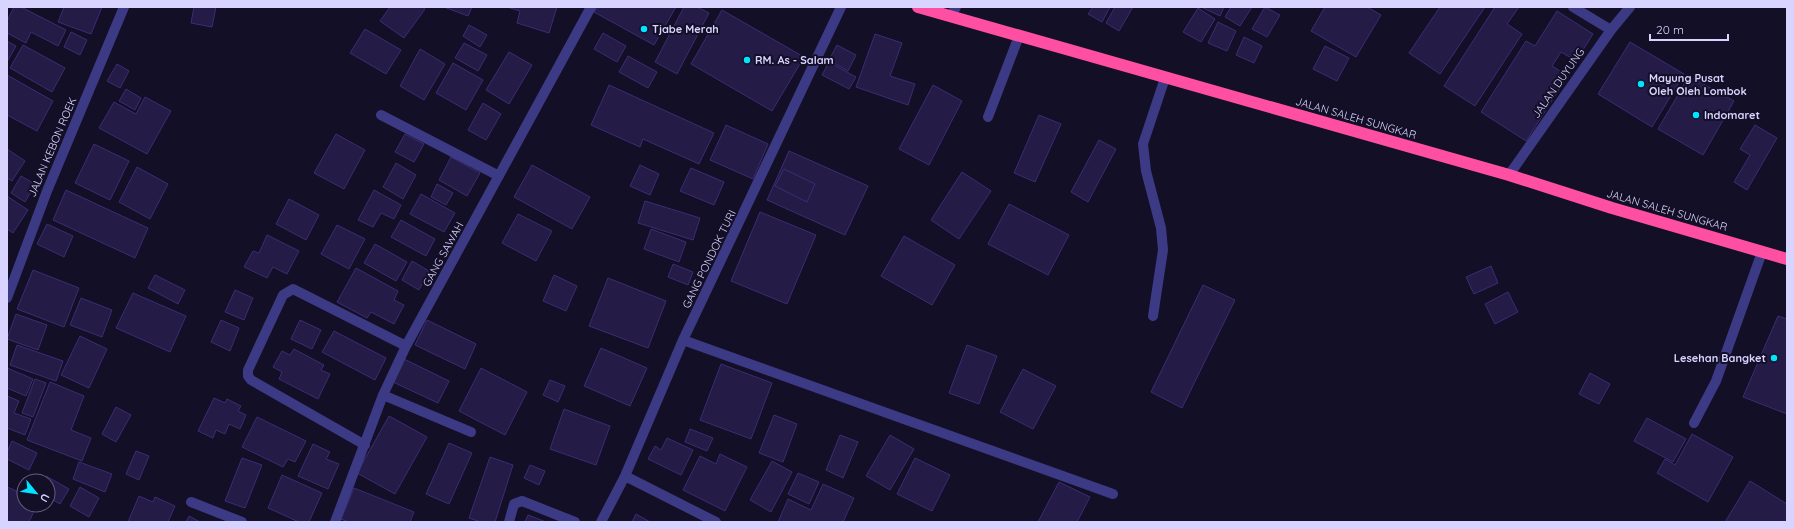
<svg xmlns="http://www.w3.org/2000/svg" width="1794" height="529" font-family="Quicksand,sans-serif">
<rect width="100%" height="100%" fill="#130f26"/>
<path fill="#241b47" stroke="#3b2d73" d="M14,7H21L66,30L58,46L31,32L26,43L7,33V21Z
M64,7H102L91,34L58,22Z
M194,7H216L212,27L191,23Z
M390,7H422L425,9L404,38L380,21Z
M444,7H472L468,16Z
M507,7H557L549,33L517,23L520,11Z
M597,7H676L654,45L594,12Z
M684,7H697L709,13L677,74L655,62Z
M1093,7H1110L1102,22L1088,14Z
M1115,7H1133L1119,31L1106,23Z
M1201,7H1224L1220,16Z
M1231,7H1252L1240,26L1225,17Z
M1265,7L1280,15L1267,37L1252,29Z
M1325,7H1367L1381,15L1356,57L1311,31Z
M1440,7H1485L1440,74L1409,53Z
M1495,7H1519L1507,24L1522,34L1475,106L1444,86Z
M1198,8L1215,19L1201,42L1183,32Z
M722,10L804,57L772,111L691,64Z
M1557,11L1593,34L1576,61L1561,52L1552,66L1568,76L1526,141L1481,112L1526,41L1535,46Z
M1218,22L1236,31L1227,51L1208,43Z
M469,25L487,35L480,47L463,36Z
M365,29L401,50L386,74L350,53Z
M71,32L87,40L80,55L64,47Z
M603,33L626,46L617,62L594,49Z
M875,34L902,43L890,76L915,84L908,105L856,87Z
M1244,37L1262,46L1254,63L1236,55Z
M7,41L16,46L7,62Z
M1630,42L1684,74L1652,127L1598,94Z
M464,43L487,55L478,71L455,58Z
M23,45L65,68L52,92L10,68Z
M837,45L856,55L848,71L829,60Z
M1325,46L1349,58L1337,81L1313,69Z
M420,49L445,64L424,100L400,86Z
M509,52L532,65L509,104L486,90Z
M628,56L657,72L648,88L619,72Z
M829,62L856,77L849,89L822,75Z
M453,63L483,80L466,110L436,93Z
M117,64L129,71L120,88L107,81Z
M7,75L53,101L37,131L7,115Z
M1689,76L1734,101L1703,155L1658,129Z
M609,85L714,133L699,164L643,139L640,147L591,125Z
M933,85L962,101L929,165L899,149Z
M126,89L141,98L135,110L119,101Z
M145,97L171,111L147,154L99,128L114,102L136,114Z
M483,103L501,114L486,140L468,130Z
M1039,115L1061,124L1035,182L1014,173Z
M726,125L768,144L753,179L710,160Z
M1755,125L1777,138L1747,190L1734,182L1750,155L1740,149Z
M336,134L365,150L344,189L314,173Z
M405,134L424,144L414,162L395,152Z
M1099,140L1116,149L1088,202L1071,192Z
M94,144L129,161L110,200L75,183Z
M7,149L25,161L12,181L7,178Z
M789,151L868,186L845,235L767,200Z
M451,157L480,173L467,196L439,180Z
M396,163L416,175L403,199L383,187Z
M532,165L590,197L572,229L514,197Z
M640,165L659,174L650,195L630,186Z
M137,167L168,184L150,219L119,202Z
M691,168L724,182L714,205L680,191Z
M784,169L815,184L807,202L775,186Z
M962,172L991,191L959,239L931,220Z
M21,176L35,184L25,202L11,193Z
M437,184L453,193L446,205L431,197Z
M66,190L148,228L135,258L53,220Z
M374,190L401,205L394,219L381,213L373,227L358,220Z
M421,194L455,213L444,232L410,214Z
M7,196L28,210L13,233L7,229Z
M289,199L319,215L306,240L276,224Z
M645,201L700,218L693,240L638,223Z
M1009,204L1069,235L1048,275L988,244Z
M760,212L816,235L787,304L731,281Z
M518,214L552,231L536,261L502,243Z
M401,220L435,239L426,256L391,237Z
M47,224L73,236L64,257L37,244Z
M337,225L365,239L349,269L321,254Z
M651,229L686,242L679,262L644,249Z
M267,235L299,251L287,274L273,267L267,278L244,267L253,251L259,253Z
M904,236L955,265L932,305L881,276Z
M375,244L407,262L396,281L364,263Z
M412,261L429,271L419,290L402,280Z
M673,264L693,272L688,285L668,277Z
M1491,266L1498,283L1474,294L1466,277Z
M356,268L398,291L394,300L404,305L394,324L371,312L367,318L337,302Z
M33,270L79,288L64,327L17,309Z
M155,275L185,290L178,304L148,288Z
M554,275L577,286L566,311L543,301Z
M608,278L666,301L648,348L589,326Z
M1203,285L1235,300L1182,408L1151,392Z
M235,290L253,298L244,320L225,312Z
M1508,292L1518,312L1495,324L1485,304Z
M133,293L186,316L170,352L116,328Z
M81,298L112,310L102,337L70,325Z
M16,314L47,325L38,350L7,339Z
M1778,316L1787,319V414L1743,397Z
M221,320L239,328L230,351L211,342Z
M300,320L321,330L312,349L291,339Z
M427,320L476,344L465,369L415,345Z
M334,331L386,358L375,380L322,352Z
M80,336L107,349L89,388L61,375Z
M17,345L63,361L56,381L10,365Z
M967,345L997,356L979,404L949,393Z
M601,348L647,368L630,406L584,386Z
M294,349L324,365L321,370L330,374L318,399L279,379L282,372L273,367L282,351L290,355Z
M404,359L449,381L438,403L393,382Z
M721,364L772,383L751,439L700,420Z
M7,368L33,379L26,396L7,388Z
M481,368L527,392L505,435L459,411Z
M1023,369L1056,386L1033,429L1000,412Z
M1590,373L1610,384L1599,404L1579,394Z
M35,379L46,383L33,417L22,413Z
M550,380L565,386L558,402L543,395Z
M50,382L84,396L71,430L91,438L82,461L27,440Z
M7,396L19,401L14,413L31,419L25,435L7,428Z
M214,398L225,403L227,399L241,406L238,411L246,415L240,429L229,424L225,434L216,430L213,438L198,431Z
M116,407L131,415L116,442L102,434Z
M564,409L610,426L596,465L550,449Z
M774,415L797,424L783,462L759,453Z
M389,416L427,437L395,494L357,473Z
M257,417L306,441L295,462L288,459L283,467L242,447Z
M1647,418L1686,439L1673,462L1634,441Z
M690,429L713,438L707,451L685,442Z
M1692,434L1733,457L1708,502L1657,473L1665,459L1675,465Z
M840,435L858,442L843,478L826,470Z
M890,435L914,449L890,490L866,476Z
M667,438L693,450L681,475L648,459L655,446L661,450Z
M12,441L37,453L29,470L7,459V452Z
M449,443L472,453L449,504L426,494Z
M313,444L330,452L326,459L339,464L328,489L298,476Z
M136,451L149,456L139,480L126,474Z
M720,454L747,467L725,511L683,490L700,456L716,464Z
M490,457L513,465L495,522H481L469,518Z
M242,458L262,465L245,508L225,501Z
M915,458L950,475L932,511L897,494Z
M772,461L792,472L771,512L750,500Z
M79,462L112,474L105,492L73,479Z
M530,465L545,471L539,485L524,478Z
M798,473L819,482L809,504L788,494Z
M282,475L322,493L309,522H299L268,508Z
M46,476L69,489L60,504L48,497V481H43Z
M1750,481L1787,504V522H1725Z
M1059,482L1090,497L1077,522H1038Z
M823,484L854,498L843,522H778L788,499L811,510Z
M7,487L24,494V505H37L29,522H7Z
M80,487L99,498L89,517L70,506Z
M354,488L414,512L410,522H349L341,519Z
M139,496L153,502L155,497L175,506L168,522H128Z
M636,514L650,522H632Z
M528,515L546,522H525Z
M189,516L200,522H186Z"/>
<g fill="none" stroke-linecap="round" stroke-linejoin="round">
<path stroke="#3d3a85" stroke-width="10" d="M988,117L1019,36
M1153,316L1163,250L1161,228L1146,171L1143,144L1165,78"/>
<path stroke="#3d3a85" stroke-width="10" d="M1573,7L1611,30
M951,16L956,7
M381,115L499,176
M1509,175L1611,30L1630,7
M7,298L47,191L124,7
M683,340L1113,494
M383,395L471,432
M1694,423L1716,381L1762,252
M365,445L251,380L248,376V370L283,295L293,289L406,346
M625,476L716,522
M191,502L242,522
M335,522L383,395L406,346L591,7
M509,522L514,504L522,501L575,522
M601,522L625,476L683,340L841,7"/>
<path stroke="#ff4fa3" stroke-width="12" d="M918,7L1509,175L1612,208L1787,259"/>
</g>
<g fill="#00e5ff" stroke="#130f26" stroke-width="1.5">
<circle cx="644" cy="29" r="4"/>
<circle cx="747" cy="60" r="4"/>
<circle cx="1641" cy="84" r="4"/>
<circle cx="1696" cy="115" r="4"/>
<circle cx="1774" cy="358" r="4"/>
</g>
<g text-anchor="middle" dominant-baseline="central" stroke-width="4" stroke-linejoin="round" paint-order="stroke">
<g font-size="11" font-weight="bold" fill="#d9d4ff" stroke="#130f26" text-anchor="start">
<text x="652" y="29">Tjabe Merah</text>
<text x="755" y="60">RM. As - Salam</text>
<text x="1649" y="78">Mayung Pusat<tspan x="1649" dy="13">Oleh Oleh Lombok</tspan></text>
<text x="1704" y="115">Indomaret</text>
<text x="1766" y="358" text-anchor="end">Lesehan Bangket</text>
</g>
<g font-size="11" fill="#d9d4ff" stroke="#130f26">
<text transform="translate(1558 83) rotate(-55)">JALAN DUYUNG</text>
<text transform="translate(1356 118) rotate(16)">JALAN SALEH SUNGKAR</text>
<text transform="translate(52 147) rotate(-67)">JALAN KEBON ROEK</text>
<text transform="translate(1667 210) rotate(16)">JALAN SALEH SUNGKAR</text>
<text transform="translate(443 254) rotate(-61)">GANG SAWAH</text>
<text transform="translate(709 259) rotate(-64)">GANG PONDOK TURI</text>
</g>
</g>
<rect width="1794" height="529" fill="none" stroke="#d9d4ff" stroke-width="16"/>
<g transform="translate(36 493) rotate(119)"><circle r="19" fill="#130f26" stroke="#625e7d"/>
<path d="M0-3L7 15L0 10L-7 15Z" fill="#00e5ff"/>
<text y="-6" font-size="11" font-weight="bold" text-anchor="middle" fill="#d9d4ff">U</text>
</g>
<path d="M1650 34v6h78v-6" fill="none" stroke="#d9d4ff" stroke-width="2"/>
<text x="1656" y="34" font-size="12" fill="#d9d4ff" stroke="#130f26" stroke-width="3" paint-order="stroke">20 m</text>
</svg>
